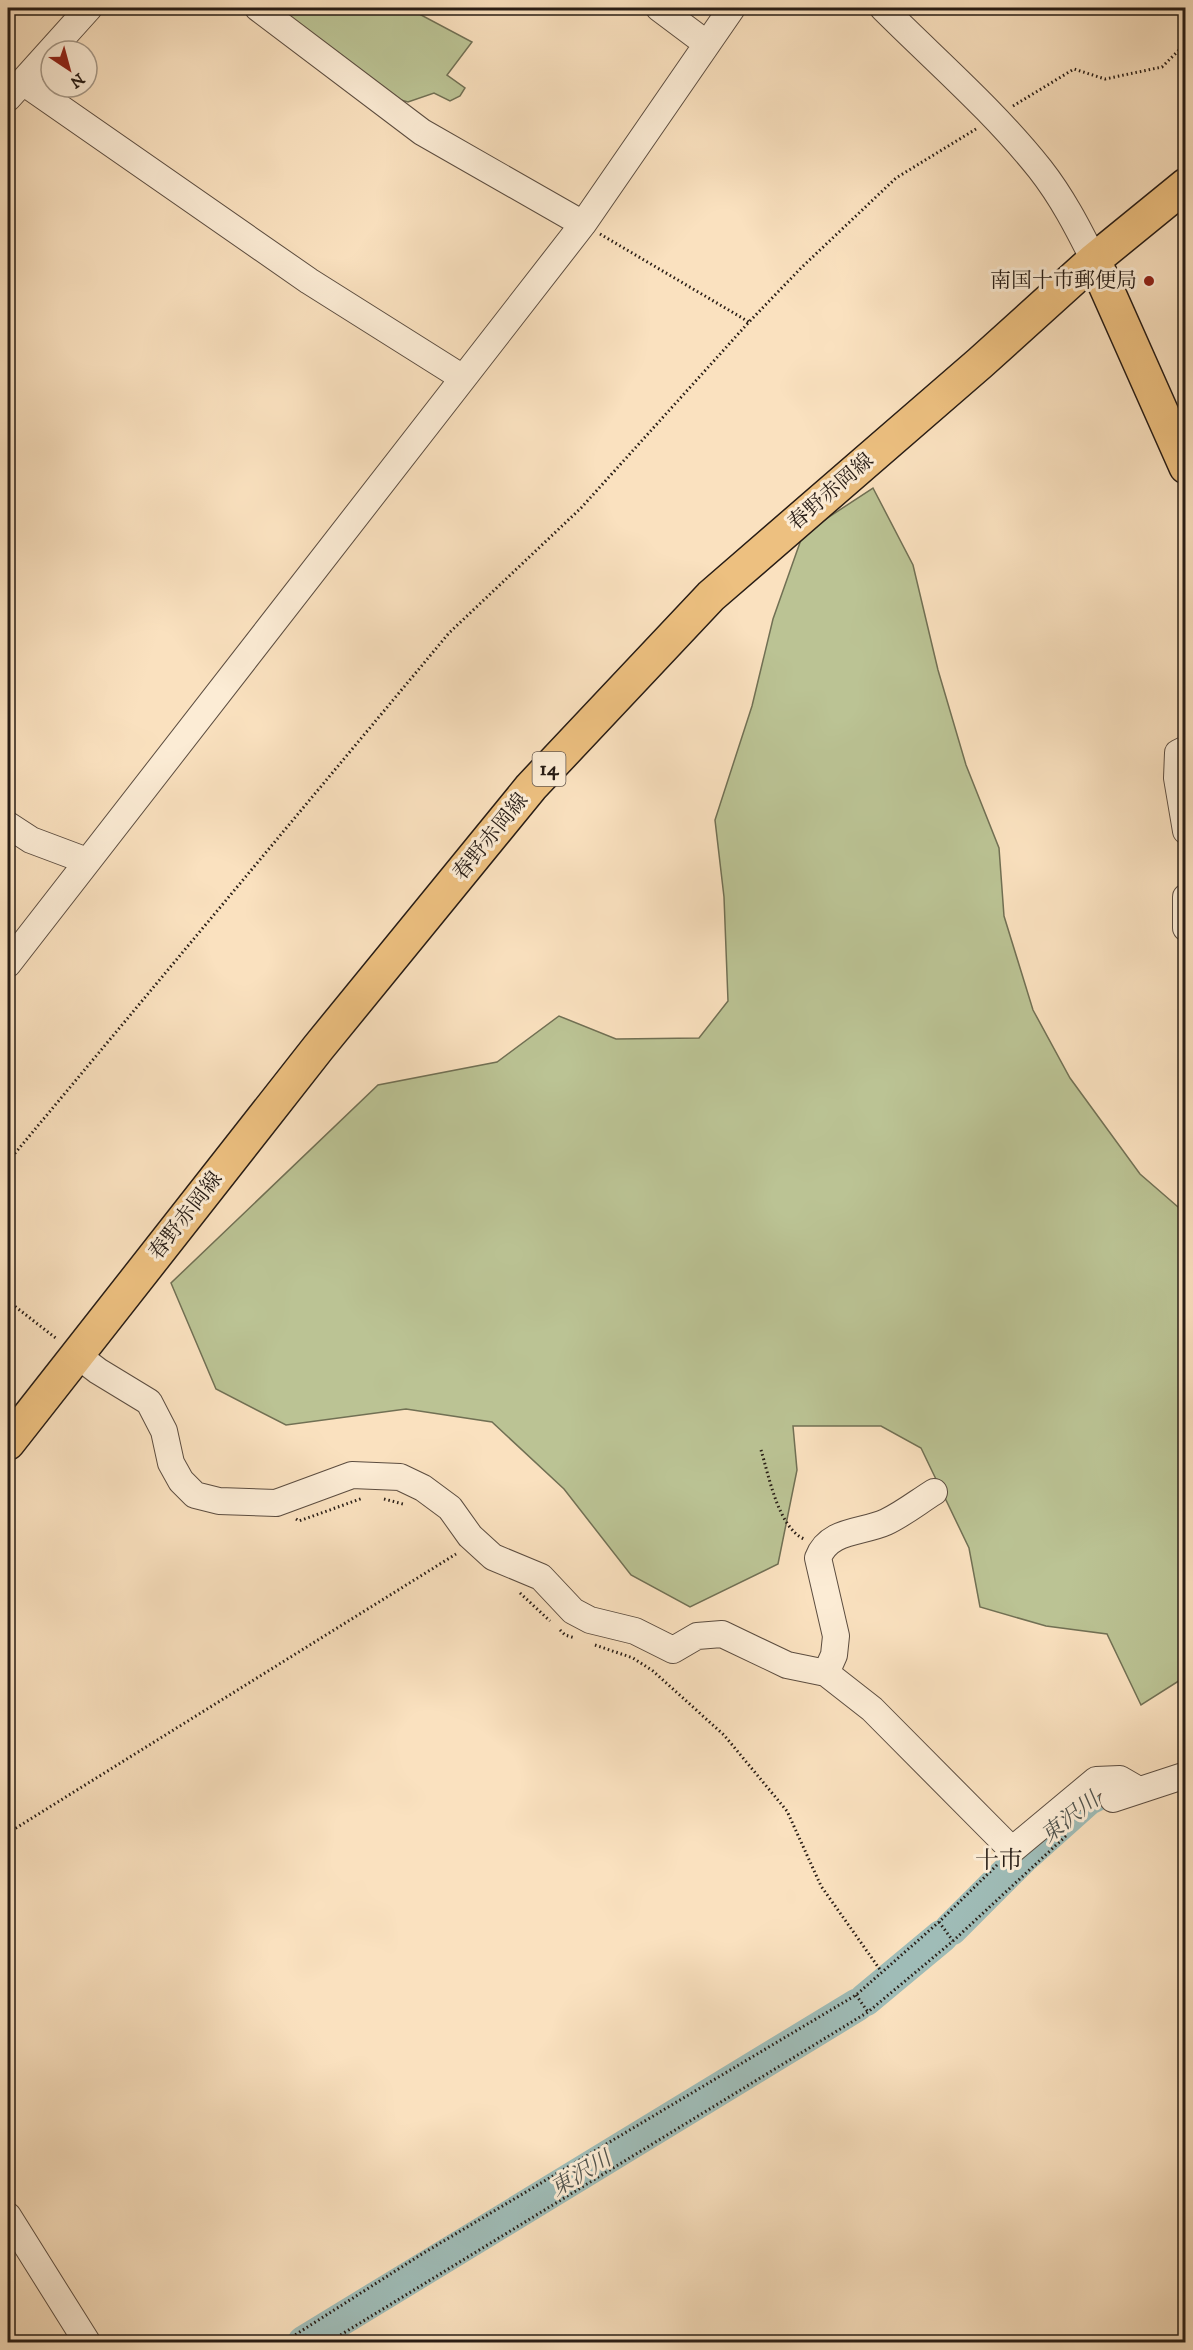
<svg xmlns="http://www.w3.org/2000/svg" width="1193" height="2350" font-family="'IM FELL DW Pica','Noto Serif JP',serif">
<rect width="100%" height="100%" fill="#fae1bf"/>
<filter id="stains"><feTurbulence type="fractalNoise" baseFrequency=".00333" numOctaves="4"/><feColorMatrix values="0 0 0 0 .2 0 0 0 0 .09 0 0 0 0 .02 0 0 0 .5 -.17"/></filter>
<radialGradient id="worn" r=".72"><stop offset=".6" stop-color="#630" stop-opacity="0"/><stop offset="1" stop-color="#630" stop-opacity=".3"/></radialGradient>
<path fill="#bbc394" stroke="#717054" stroke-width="1.5" d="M267,8H315L325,14L331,8H408L472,42L447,75L465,88L460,96L450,101L434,93L408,102L383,95Z
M873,488L913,565L938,670L966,765L999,848L1004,916L1033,1010L1070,1078L1140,1174L1185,1213V1677L1141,1705L1107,1634L1046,1626L980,1607L969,1548L921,1448L881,1426H793L797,1470L778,1564L690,1607L631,1575L564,1489L492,1422L406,1409L286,1425L216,1389L171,1283L378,1085L497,1062L559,1016L616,1039L699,1038L728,1001L724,897L715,820L752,706L773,619L803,534Z"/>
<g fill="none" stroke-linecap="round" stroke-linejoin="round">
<path stroke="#9fbcb7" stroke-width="33" d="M951,1929L1022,1858L1088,1799L1114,1786
M865,2000L942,1936
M304,2342L857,2005"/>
<defs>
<path id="minor" d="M258,8L422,132L583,224
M659,8L707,44
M883,8C936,61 993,110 1040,169C1062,197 1078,228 1094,260
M23,82L309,281L463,378
M8,98L89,8
M1186,749L1178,753L1177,778L1186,831
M8,825L31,840L87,861
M1186,897V928
M8,964L583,224L732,8
M77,1355L98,1371L149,1402L164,1431L171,1463L181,1481L195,1495L219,1501L276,1503L352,1475L400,1477L423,1488L450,1508L470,1536L493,1557L541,1577L573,1611L590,1620L635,1631L673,1650L697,1636L722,1634L787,1665L826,1673L872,1709L1012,1850L1096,1780L1120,1779L1139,1790
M826,1673L834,1655L836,1636L818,1558C829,1529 862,1533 886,1522C903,1514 918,1502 934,1492
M1113,1799L1186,1775
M8,2216L87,2342"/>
<path id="major" d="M1094,260L1186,467
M8,1443L318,1048L531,787L711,596L980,363L1094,260L1186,185"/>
</defs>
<use href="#minor" stroke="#5c4d40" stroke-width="28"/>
<use href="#major" stroke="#271c15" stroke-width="36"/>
<path stroke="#271c15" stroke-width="3" stroke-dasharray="1.5 3" stroke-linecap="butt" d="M1013,106L1074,69L1105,79L1162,67L1186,43
M600,234L749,322
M8,1188L11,1158L449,633L581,508L749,322L801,268L896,178L976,129
M8,1301L57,1339
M761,1450C769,1476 778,1527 804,1539
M384,1499L403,1504
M296,1519L299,1521L363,1498
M520,1593L550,1621
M560,1630L565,1635L575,1638
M595,1645L633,1658L653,1671L724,1735L787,1811L821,1886L881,1971
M8,1833L456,1554
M939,1922L953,1941
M856,1995L868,2012
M284,2342L422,2254L856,1995L939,1922L998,1864
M329,2342L868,2012L953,1941L1067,1835"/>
<use href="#minor" stroke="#fcecd5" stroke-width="26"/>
<use href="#major" stroke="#edc080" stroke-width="33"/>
</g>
<circle fill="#8f2418" stroke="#fcecd5" stroke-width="2" cx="1149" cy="281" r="6"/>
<g text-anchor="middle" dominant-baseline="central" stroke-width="6" stroke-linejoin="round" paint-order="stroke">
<rect fill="#fcecd5" stroke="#675a4f" stroke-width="1.5" x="532.5" y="752" width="33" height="34" rx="4.5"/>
<g font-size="20" font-weight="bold" fill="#271c15">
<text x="549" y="769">14</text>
</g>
<g font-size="21" fill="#271c15" stroke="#fcecd5" text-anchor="end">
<text x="1137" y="281">南国十市郵便局</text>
</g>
<g font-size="21" fill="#271c15" stroke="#fcecd5">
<text transform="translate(831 492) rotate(-41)">春野赤岡線</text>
<text transform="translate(491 837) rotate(-51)">春野赤岡線</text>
<text transform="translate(186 1216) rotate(-52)">春野赤岡線</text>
</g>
<g font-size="22" font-style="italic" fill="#51544e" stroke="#fcecd5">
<text transform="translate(1070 1818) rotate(-38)">東沢川</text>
<text transform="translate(581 2174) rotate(-31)">東沢川</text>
</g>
<g font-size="24" fill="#271c15" stroke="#fcecd5">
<text x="999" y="1861">十市</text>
</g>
</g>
<rect width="1193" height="2350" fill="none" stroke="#fae1bf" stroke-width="30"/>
<rect x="9" y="9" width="1175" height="2332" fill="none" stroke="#271c15" stroke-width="3"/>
<rect x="15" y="15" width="1163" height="2320" fill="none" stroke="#271c15" stroke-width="1.5"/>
<g transform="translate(69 69) rotate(144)"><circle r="28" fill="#fcecd5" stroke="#a79988" stroke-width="1.5"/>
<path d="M0-4.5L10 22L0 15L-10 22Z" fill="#8f2418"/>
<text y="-9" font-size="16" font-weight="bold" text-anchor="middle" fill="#271c15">N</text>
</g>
<rect width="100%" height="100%" filter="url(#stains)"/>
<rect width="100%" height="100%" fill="url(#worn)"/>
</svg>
